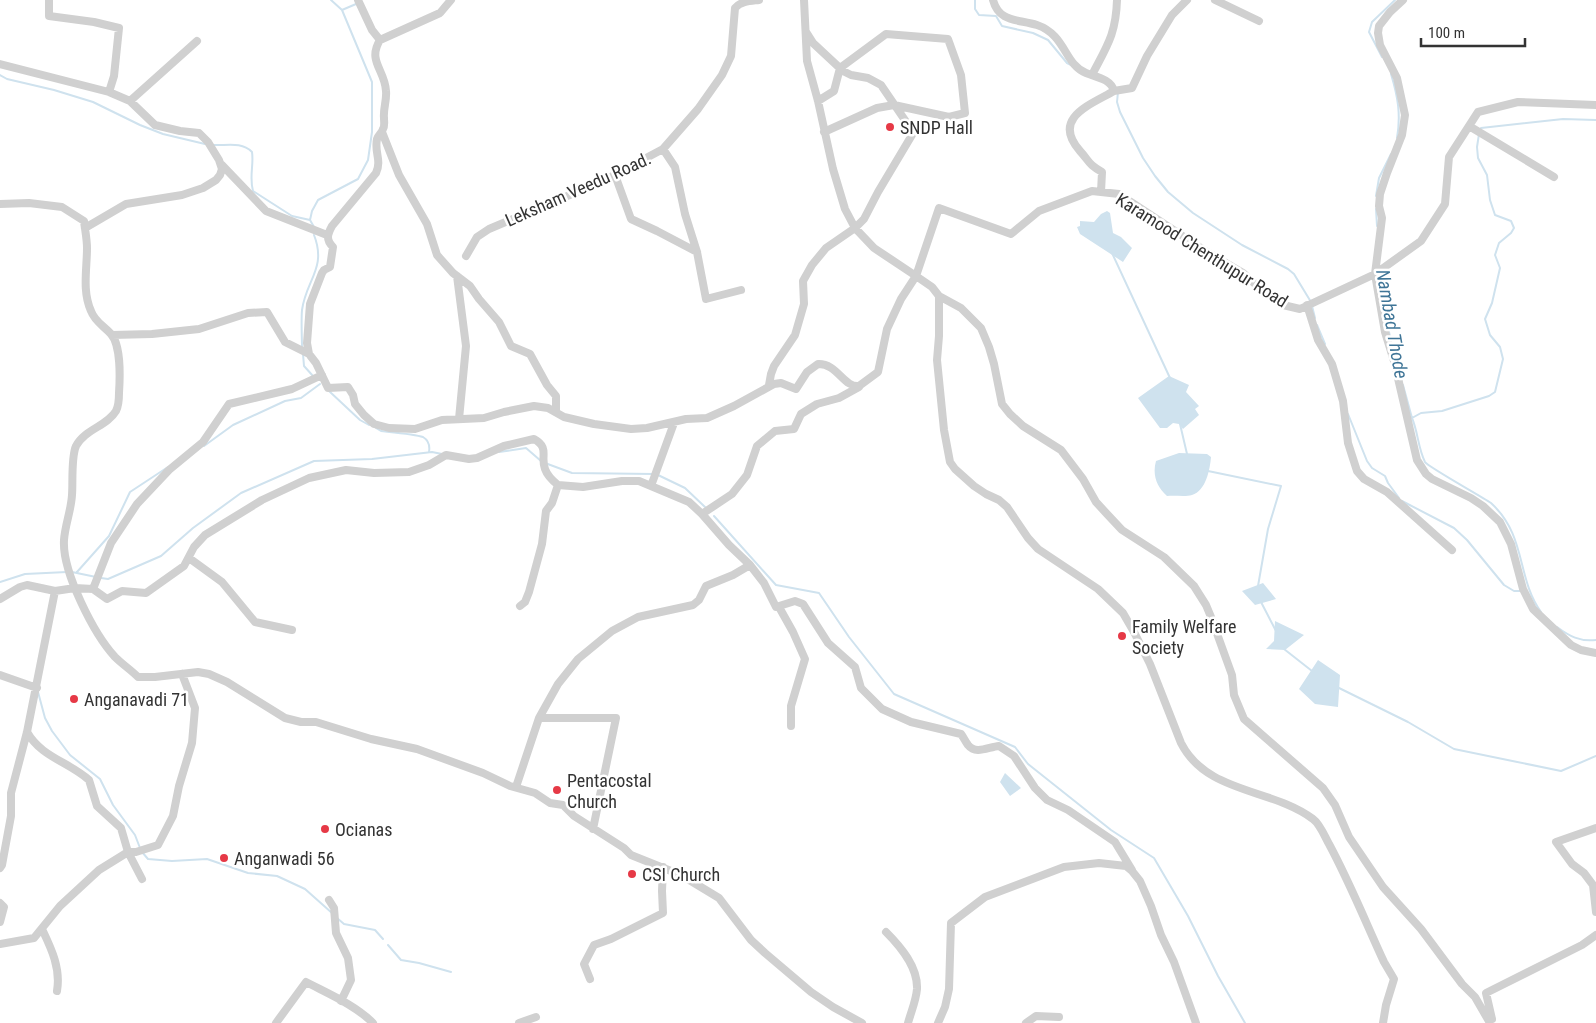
<svg xmlns="http://www.w3.org/2000/svg" width="1596" height="1023" font-family="'Roboto Condensed',sans-serif">
<rect width="100%" height="100%" fill="#fff"/>
<path fill="#cfe2ee" d="M1107,211L1110,213L1113,233L1121,237L1132,248L1123,262L1080,234L1077,227L1080,226V221L1094,222L1101,214Z
M1169,376L1189,385L1186,392L1199,406L1195,409L1199,415L1183,429L1179,424L1173,423L1167,428H1160L1138,398Z
M1179,453L1207,454L1211,457C1210,469 1206,491 1192,495C1185,497 1175,495 1167,496C1157,487 1152,475 1156,461Z
M1263,583L1276,599L1255,605L1242,591Z
M1275,621L1304,635L1285,650L1266,649L1274,641Z
M1318,660L1340,675L1338,707L1315,704L1299,689Z
M1005,773L1021,788L1010,796L1000,782Z"/>
<g fill="none" stroke-linecap="round" stroke-linejoin="round">
<path stroke="#cfe2ee" stroke-width="2" d="M975,0V9L979,15L996,16L1002,26L1033,33L1048,40L1067,63L1071,65
M342,10L356,4
M1382,57L1369,32L1372,22L1395,0
M1391,74C1398,97 1401,115 1397,138
M0,75L7,79L54,90L93,102L140,125L163,134L205,144
M1118,92L1117,102L1120,112L1143,158L1155,176L1168,192L1193,213L1242,245L1288,269L1294,274L1311,302
M1481,129V128L1563,119L1596,120
M1479,134L1477,147L1478,158L1487,175L1490,200L1495,215L1511,221L1514,228L1511,233L1499,243L1495,255L1500,268L1492,303L1485,319L1490,335L1500,347L1503,359L1495,392L1489,396L1442,411L1421,413L1412,418C1418,432 1418,448 1425,462C1428,467 1481,496 1491,503C1527,536 1516,577 1541,612
M212,145C226,146 241,141 252,152C254,165 249,177 253,191L292,216L310,220
M1376,196L1379,178L1391,154
M1376,209L1377,226
M314,227L310,220L312,211L318,200L358,179L368,160L372,132V82L342,10L331,0
M1112,253L1170,378
M1382,272L1385,290L1384,306L1390,337
M1312,306L1315,318
M1317,325L1325,344
M302,349C302,337 301,322 302,310C306,280 327,268 314,235
M303,354L304,366L313,376
M1403,385L1412,418
M329,391L360,420L369,425
M1348,414L1367,461L1372,468L1385,476L1388,483L1399,498
M1180,424L1187,454
M376,428L381,431C390,432 415,434 423,437C428,440 430,446 429,452
M204,446L233,425L285,401L301,398L320,384
M499,452L526,448L541,461
M545,463L572,473L654,474
M1208,471L1281,486L1268,529L1258,586
M658,475L685,488L705,507
M1402,501L1454,528L1467,540L1504,585L1514,591H1521
M714,516L776,585L819,593L849,637L894,694L1015,747L1028,764L1111,830L1154,858L1188,916L1218,976L1245,1023
M72,572L96,577
M77,572L109,536L130,492L168,467
M101,578L108,579L161,556L193,528L241,493L314,461L372,459L432,452L442,454
M0,582L25,574L67,572
M1261,602L1276,631
M1557,627C1569,636 1580,642 1596,640
M1284,649L1312,671
M1337,687L1408,722L1454,749L1561,771L1596,756
M38,692L45,718L52,731L70,755L100,779L113,805L135,835L140,848
M142,852L148,859L172,861L207,859L248,873L277,876L305,889L332,913
M337,918L344,924L375,930L383,939
M388,945L401,960L419,963L451,972"/>
<path stroke="#d0d0d0" stroke-width="8" d="M49,0V16L94,22L119,28L114,76L109,92
M358,0L372,30L380,40
M804,0L807,61L818,101L833,169L845,209L855,228L874,248L916,276L932,287L939,296V336L937,360L944,430L950,462L955,469L974,486L986,494L999,500L1007,507L1028,538L1038,549L1098,589L1123,613L1134,632L1150,664L1181,743C1207,794 1272,788 1313,819C1320,824 1325,837 1329,844C1350,883 1366,923 1384,962L1394,979L1386,1005L1383,1023
M993,0C999,23 1019,19 1037,25C1066,35 1064,64 1086,73C1096,77 1111,79 1114,91C1090,105 1051,118 1080,151C1090,162 1088,164 1102,172L1101,192
M1215,0L1259,21
M1403,0L1390,12L1379,26L1378,33L1380,45L1397,78L1405,115L1402,135L1387,173L1380,194L1379,206L1382,218L1375,274L1385,332L1394,361L1417,460L1426,474L1432,479L1471,498L1483,506L1500,522L1511,544L1523,589L1533,609L1571,645L1581,650L1596,653
M380,40C367,61 385,70 386,91C387,100 383,109 384,118C384,122 385,126 383,129C382,133 378,135 377,139C374,152 382,160 376,173L332,226C327,235 326,240 333,247L330,267L324,270L322,273L310,304L307,343L309,354L316,363L328,388L348,387L353,395L355,404L364,415L374,424L389,428L415,429L442,420L484,418L504,412L534,406L548,408L564,417L594,424L631,429L647,428L686,419L707,418L734,406L774,384L781,383L796,389L807,372L818,364C837,363 844,388 859,386L878,372L887,329L901,299L916,276L939,208L1011,234L1039,211L1092,191L1119,194L1207,252L1243,273L1265,293L1283,305L1300,309L1375,274L1421,241L1445,204L1449,157L1478,112L1518,102L1596,105
M380,40L440,13L451,0
M0,64L109,92L130,101L155,125L180,131L199,133L208,142L219,160L222,169L220,175L216,180L203,188L182,195L126,204L85,228
M1092,75C1107,46 1116,34 1117,0
M1114,91L1132,88L1147,56L1172,15L1187,0
M130,101L197,41
M818,101L834,91L840,68L886,34L948,39L961,75L965,113L949,117L894,105L877,108L824,132
M1469,126L1554,177
M382,132L399,175L427,224L437,255L453,273L470,286L479,299L499,322L511,346L530,354L547,385L556,396V412
M663,149L675,167L685,214L697,252L706,299L741,290
M222,165L266,211L327,235
M615,175L631,219L657,231L697,252
M0,204L29,203L62,207L84,221C85,230 87,239 87,248C87,269 82,291 91,311C95,322 104,326 111,334C121,345 120,378 119,393C119,398 118,407 116,411C107,426 85,429 76,446C71,457 73,483 72,495C71,511 65,525 64,540C62,572 94,634 115,657C122,664 131,670 138,677H155L198,672L209,674L227,682L285,718L301,722H316L371,739L417,749L483,773L510,786L535,793L550,803L563,805L574,816L624,848L631,855L681,875L719,898L751,940L765,953L811,992L833,1007L862,1023
M466,256L477,237L489,229L603,181L663,149L698,109L722,75L731,56L735,8C741,1 751,1 759,0
M457,276L466,346L459,419
M939,296L961,308L981,328L989,347L994,364L1002,404L1010,414L1023,426L1061,450L1083,479L1096,502L1107,514L1122,530L1164,557L1194,586L1206,605L1211,617L1232,675L1234,695L1244,719L1323,788L1335,805L1349,837L1383,887L1421,929L1462,984L1475,997L1490,1023
M1307,305L1318,340L1332,364L1343,401L1348,443L1357,471L1364,479L1387,492L1452,550
M112,335L152,334L199,329L248,313L267,312L285,342L309,354
M769,385L771,374L774,366L795,335L804,304L803,281L812,265L826,248L855,228L864,219L878,192L912,135L911,129L881,85L868,78L851,75L843,71L813,43L806,32
M651,486L674,423
M702,514L732,494L747,475L757,446L775,431L794,429L801,414L817,404L839,398L859,387
M189,558L222,582L255,622L292,630
M93,589L111,543L137,504L169,470L203,442L229,404L292,389L322,375
M0,599L20,587L27,585L55,591L75,588L93,589L107,599L122,591L146,593L184,566L194,547L205,535L262,500L309,478L346,470L374,473L409,472L429,465L446,455L469,459L477,458L504,446L534,439C550,448 540,456 545,469C547,475 553,481 558,485L583,487L622,481H639L689,502L702,514L729,545L750,565L764,583L776,607L795,601L803,604L828,643L855,667L861,688L882,709L911,722L961,734C964,738 965,741 968,745C976,755 988,747 999,746L1014,756L1035,788L1047,800L1068,810L1115,842L1132,870
M520,606L525,602L529,592L542,544L546,511L552,503L558,485
M779,607L793,632L805,659L791,706V726
M0,675L37,688
M539,718L558,684L578,659L612,631L638,617L693,605L699,600L706,586L733,575L750,565
M516,787L539,718H616L593,829
M1596,828L1556,842L1572,864L1584,873L1593,885L1596,912
M0,868L2,865L11,816V793L27,732L55,591
M142,879L128,852H136L158,845L173,816L179,786L192,743L195,708L182,674
M329,900L334,908L336,933L348,958L351,980L341,1001
M0,903L4,907L0,922
M42,929C51,948 61,968 57,991
M886,932C901,947 918,967 917,989C916,1001 911,1012 908,1023
M0,944L34,938L60,906L99,870L128,852L121,828L97,806L89,780C69,762 41,757 27,732
M590,979L584,964L594,945L611,939L663,913L662,891L663,867
M1492,1019L1486,993L1582,945L1596,935
M276,1023L306,982C329,994 355,1005 373,1023
M519,1023L536,1017
M938,1023L945,1007L949,989L951,923L985,897L1064,867L1099,863L1126,866L1132,871L1140,881L1151,906L1161,935L1174,962L1196,1023
M1026,1023L1036,1016L1059,1017"/>
</g>
<g fill="#e63946" stroke="#fff" stroke-width="2">
<circle cx="890" cy="127" r="5"/>
<circle cx="1122" cy="636" r="5"/>
<circle cx="74" cy="699" r="5"/>
<circle cx="557" cy="790" r="5"/>
<circle cx="325" cy="829" r="5"/>
<circle cx="224" cy="858" r="5"/>
<circle cx="632" cy="874" r="5"/>
</g>
<g text-anchor="middle" dominant-baseline="central" stroke-width="5" stroke-linejoin="round" paint-order="stroke">
<g font-size="18" fill="#333" stroke="#fff" text-anchor="start">
<text x="900" y="127">SNDP Hall</text>
<text x="1132" y="626">Family Welfare<tspan x="1132" dy="21">Society</tspan></text>
<text x="84" y="699">Anganavadi 71</text>
<text x="567" y="780">Pentacostal<tspan x="567" dy="21">Church</tspan></text>
<text x="335" y="829">Ocianas</text>
<text x="234" y="858">Anganwadi 56</text>
<text x="642" y="874">CSI Church</text>
</g>
<g font-size="18" fill="#333" stroke="#fff">
<text transform="translate(578 189) rotate(-24)">Leksham Veedu Road.</text>
<text transform="translate(1202 250) rotate(32)">Karamood Chenthupur Road</text>
</g>
<g font-size="19" font-style="italic" fill="#3f7597" stroke="#fff">
<text transform="translate(1392 324) rotate(80)">Nambad Thode</text>
</g>
</g>
<path d="M1421 38v8h104v-8" fill="none" stroke="#333333" stroke-width="2.5"/>
<text x="1428" y="38" font-size="15" fill="#333333" stroke="#ffffff" stroke-width="4" paint-order="stroke">100 m</text>
</svg>
